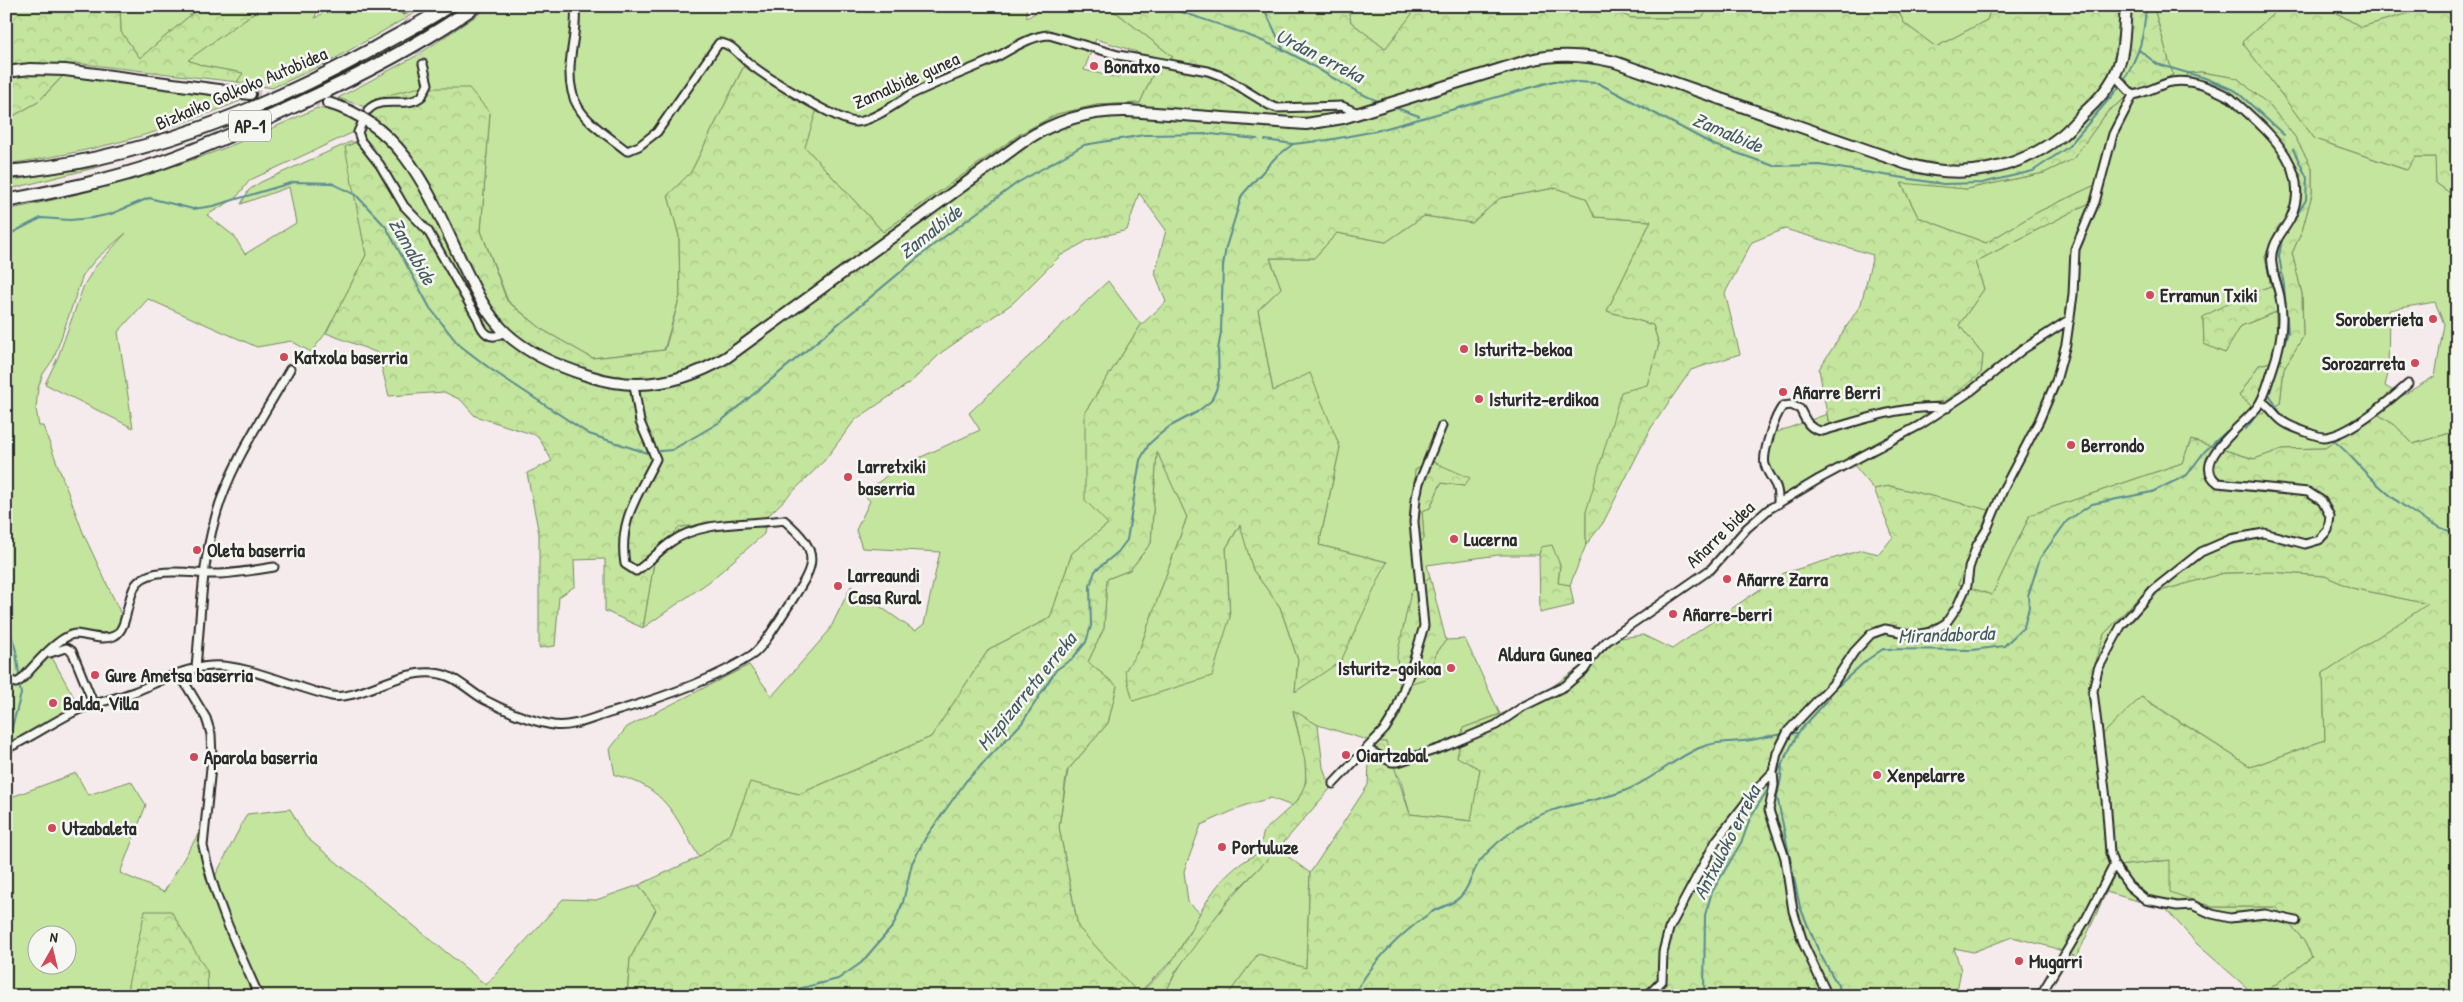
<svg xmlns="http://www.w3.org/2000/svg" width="2463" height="1002" font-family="'Patrick Hand',sans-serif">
<defs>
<pattern id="forest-crowns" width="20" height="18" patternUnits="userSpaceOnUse" patternTransform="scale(1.25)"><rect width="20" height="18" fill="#c3e59d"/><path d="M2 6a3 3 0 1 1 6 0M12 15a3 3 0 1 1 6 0" fill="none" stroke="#a8c587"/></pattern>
</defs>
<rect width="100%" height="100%" fill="#f6ebec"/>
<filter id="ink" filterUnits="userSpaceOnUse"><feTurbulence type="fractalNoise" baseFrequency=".02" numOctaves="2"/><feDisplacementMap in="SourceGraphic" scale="10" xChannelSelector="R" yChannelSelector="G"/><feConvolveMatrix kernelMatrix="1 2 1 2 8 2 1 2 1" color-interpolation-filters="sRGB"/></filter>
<g filter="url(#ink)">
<path fill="#c3e59d" stroke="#778864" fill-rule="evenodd" d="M120,6H201L140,58L121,32Z
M257,6H318L315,18L333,6H427L329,62L272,88L237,82L242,73L204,66L187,60L259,9Z
M491,6H1026L1027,18L1046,6H1101L1117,13L1173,57L1155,70L1140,103L1097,105L1057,114L1020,134L883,232L805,147L745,64L691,172L668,195L679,236L680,296L664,350L592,358L543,330L508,301L481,231L490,113L371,109L338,98L416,56ZM1096,39L1137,52L1118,78L1084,70Z
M1347,6H1402L1413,13L1385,49L1351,22Z
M1604,6H1713L1701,18H1631Z
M1896,6H1992L1987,20L1936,47L1904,23Z
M2157,6H2282L2242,42L2315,139L2406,170L2415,157H2436V183L2457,198V431L2413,444L2395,425L2377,414L2325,448L2283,449L2255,459L2191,440L2182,463L2030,515L1992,595L1958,584L1988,510L1890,486L1874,489L1853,464L1786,500L1766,465L1769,435L1827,414L1829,425L1907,405L1946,401L1981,373L1983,355L1959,325L1984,289L1975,262L2093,201L2095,185L2038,212L1986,243L1918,217L1901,182L1966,189L2044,173L2073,159L2108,111L2137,90L2173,75L2155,12ZM2201,72L2237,78L2269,105L2295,137L2312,168V194L2302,231L2292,253L2302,294L2303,337L2284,368L2280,404L2262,414L2239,396L2259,365L2271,362L2277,347L2276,312L2241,326L2225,353L2204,344L2203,318L2239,297L2271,286L2265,257L2277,228L2296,206L2301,175L2286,147L2223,90L2187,76L2188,73ZM2435,302L2444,324L2435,376L2402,396L2385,386L2388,374L2389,310Z
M2325,6H2414L2413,12L2361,27Z
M64,75L245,99C163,133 94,152 6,164V120L38,102Z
M317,108L334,111L359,120L354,132L250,180L236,198L207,215L234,236L245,254L296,223L289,187L241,204L249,190L261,182L350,142H357L346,147L366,255L326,333L311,352L291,341L257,347L148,299L118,332L133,428L45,384L58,357L84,285L95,267L126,233L96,259L83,275L54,358L43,374L38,388L36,409L39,426H43L84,535L121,614L119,625L114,632L68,637L49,652L82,712L6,751V210C66,198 125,183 183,163C229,148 273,128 317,108Z
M102,166L6,190V181Z
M1555,188L1586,198L1595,217L1651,221L1607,311L1653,325L1659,344L1647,386L1586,512V545L1570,585L1558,584L1560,565L1541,547L1539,555H1498L1427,565L1430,577L1411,592L1428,678L1436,654L1446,640L1465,639L1500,714L1463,728L1480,769L1472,821L1410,814L1400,778L1370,741L1318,725L1293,711C1298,741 1320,781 1292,806L1271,798L1246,805L1201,825L1184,871L1188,902L1200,913L1175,957L1138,994L1078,927L1059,827L1068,770L1108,723L1117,686L1088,662L1104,628L1107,579L1130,570L1151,543L1157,450L1187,517L1140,648L1125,671L1230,617L1226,548L1241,524L1253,570L1280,607L1298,660L1295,691L1387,562L1319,545L1340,447L1273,391L1258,310L1281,288L1270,258H1314L1337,233L1386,242L1424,216L1472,223L1500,198ZM1429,460L1464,486L1441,483L1430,508L1422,510L1424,539L1410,526Z
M1108,281L1141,325L1085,412L1108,524L1072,553L1050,618L989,649L931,737L799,794L750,783L731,833L699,857C674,815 666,787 615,775L610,749L627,727L749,665L772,696L829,631L851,586L915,631L924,624L940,552L862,548L856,530L870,501L863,494L897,468L980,430L969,413Z
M766,518L764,534L710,581L643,628L656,550L680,527Z
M2271,572L2325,576L2352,588L2429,604L2323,673L2325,740L2251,767L2142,697L2099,738L2087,692L2104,634L2139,597L2224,573Z
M76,773L88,795L131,781L146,805L120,873L164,892L203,826L212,882L247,814L290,809L306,837L486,985L563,899L596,900L639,885L656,909L630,959L627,996H208L207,971L128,985L129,996H6V799ZM38,934H68V964H38Z
M1278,849L1310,873L1306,969L1258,954L1227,996H1164C1190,940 1234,893 1278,849Z
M2170,860L2212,907H2276L2304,941L2312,957L2267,991V996H2248L2246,987L2197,944L2166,909L2106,892L2118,866Z"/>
<path fill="url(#forest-crowns)" stroke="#778864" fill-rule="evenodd" d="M6,6H120L121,32L140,58L201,6H257L259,9L188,60L204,66L243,73L237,82L75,63L38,102L6,120Z
M1101,6H1347L1351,22L1385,49L1412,14L1402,6H1604L1631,18H1701L1713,6H1896L1904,23L1936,47L1987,20L1992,6H2157L2155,12L2173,75L2137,90L2108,111L2073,159L2044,173L1966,189L1901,183L1918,217L1986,243L2038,212L2095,185L2093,201L1975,262L1984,289L1959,325L1983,355L1981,373L1946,401L1907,405L1829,425L1819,369L1861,304L1873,255L1785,229L1752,242L1725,293L1740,354L1691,370L1651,428L1603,523L1586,545V512L1621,392L1647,385L1659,344L1653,325L1607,311L1651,221L1595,217L1586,198L1555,188L1500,198L1472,223L1424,216L1386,242L1337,233L1314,258H1270L1281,288L1258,310L1273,391L1310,373L1340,447L1319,545L1387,562L1341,661L1295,692L1298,660L1280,607L1253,570L1240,525L1226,548L1230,617L1212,676L1133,701L1125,671L1140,648L1187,517L1157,452L1151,543L1130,570L1107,579L1104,628L1088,662L1117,686L1108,723L1067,771L1059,827L1078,927L1139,994C1151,982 1167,970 1176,955C1204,912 1208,880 1258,853L1264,831L1298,800L1306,782L1305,761L1293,710L1318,725L1323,767L1330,789L1278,849L1232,895L1176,971L1164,996H627L630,959L656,910L639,885L699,857L731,833L750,782L799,794L931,737L989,649L1050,618L1072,553L1108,524L1085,500V412L1141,325L1166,302L1155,273L1166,230L1139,193L1127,230L1088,240L1060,256L1013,303L942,352L911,382L855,420L824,461L766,518L680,527L656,551L643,628L605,611V559L574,560L575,586L559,597L555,646L539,648V534L527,473L552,461L538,436L475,416L461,400L444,392L389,396L378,353L326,333L366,255L345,147L357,142L376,98L416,88H469L490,113L481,231L507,301L543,330L592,358L665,350L680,296L679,236L668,195L691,172L745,64L817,109L805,147L883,232L1020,134L1057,114L1097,105L1140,103L1155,70L1173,57L1117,13Z
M2282,6H2325L2361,27L2413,12L2414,6H2457V198L2436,183L2435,157H2415L2407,170L2315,139L2242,42Z
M2201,72L2237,78L2269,105L2295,137L2312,168V194L2302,231L2292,253L2302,294L2303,337L2284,368L2280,404L2262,414L2239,396L2259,365L2271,362L2277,347L2276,312L2241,326L2225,353L2204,344L2203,317L2239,297L2271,286L2265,257L2277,228L2296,206L2301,175L2286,147L2223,90L2187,77L2188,73Z
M2377,414L2395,425L2413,444L2457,431V996H2267V991L2312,957L2304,941L2276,907H2212L2170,892V860L2118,866L2077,957L2051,947L2012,937L1973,952L1954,948L1961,970L1956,996H1227L1258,954L1306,968L1310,873L1368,785L1370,741L1386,742L1410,814L1471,821L1480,769L1457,757L1463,728L1528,704L1620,638L1643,635L1672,649L1784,573L1862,550L1879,554L1893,537L1874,489L1890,486L1989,510L1958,584L1992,595L2030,515L2182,463L2191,440L2254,459L2283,449L2325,448ZM2271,572L2325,576L2352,588L2428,604L2323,673L2325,740L2251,767L2141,697L2099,738L2087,692L2104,634L2139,597L2224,573Z
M1429,460L1470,478L1464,486L1441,483L1430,508L1422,511L1424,539L1418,545L1410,526L1415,470Z
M1552,545L1560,565L1558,583L1570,585L1574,605L1540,613L1539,555L1541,547Z
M1430,577L1446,640L1436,654L1428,678L1399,687L1397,656L1411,592Z
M145,911H171L207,971L208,996H129L128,985Z"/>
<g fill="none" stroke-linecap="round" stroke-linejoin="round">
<path stroke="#5a8b91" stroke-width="2" d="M1163,6C1203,19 1244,32 1283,50C1316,65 1344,88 1378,101
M1263,6L1283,49
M2139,50L2157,64L2205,78L2236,91L2284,135
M2124,80C2140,52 2144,39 2146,6
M1396,108L1419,116
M1265,140L1293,144L1328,140L1376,131L1554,81L1598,83L1714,145L1774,166L1819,165L1943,184L1982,183L2033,171L2068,147L2121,85
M6,236L41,218L70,220L92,218L111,214L149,198L193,209L213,206L294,182L331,183L356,195L386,227L430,308L458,344L492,370L589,434L647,453
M2277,366L2288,332L2284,286L2279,256L2282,239L2306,200L2307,178L2293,149
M2268,392L2281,415L2287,421
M2296,424L2325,435
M2246,429L2261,409
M2331,439C2345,448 2355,462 2367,474C2393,500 2421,522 2457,534
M660,451L672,450L720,422L932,246L1017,183L1084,145L1144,135L1211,134L1257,139
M6,616L16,651L19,674
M1838,686L1867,660L1883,649L1972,650L2004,646L2024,627L2029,607L2028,596L2040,558L2067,521L2092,504L2152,492L2187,475L2204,452L2227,431
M1790,733H1798
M8,742L21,694L20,688
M1782,767L1781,778L1777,796L1800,907L1820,954L1844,996
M1776,776L1798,733L1830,697
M748,996L790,991L838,979L861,963L893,926L903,902L912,863L926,837L966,781L1022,723L1056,670L1073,658L1086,642L1091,626L1090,586L1095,571L1118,552L1127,540L1140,460L1149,444L1159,435L1169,427L1197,412L1211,401L1216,390L1219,380L1218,350L1221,332L1223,266L1226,247L1242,195L1275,158L1293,144
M1353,996C1372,962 1399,935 1430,913C1439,907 1453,905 1460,897C1470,888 1472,871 1480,861C1491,847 1509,833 1523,824C1554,804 1591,804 1624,791C1651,781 1672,760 1699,748C1717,740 1734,743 1751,740C1763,738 1773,735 1785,734
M1704,996L1705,915L1712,892L1742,841L1751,816L1772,783"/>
<path stroke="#cdc5c5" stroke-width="7" stroke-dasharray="7 3.5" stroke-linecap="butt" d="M404,9L423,64"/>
<path stroke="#cdc5c5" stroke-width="10" stroke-dasharray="10 5" stroke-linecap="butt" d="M250,94L328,103"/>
<defs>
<path id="street" d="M403,6L404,9
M575,6C577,23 573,40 571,56C564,111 589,121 627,151L639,146L657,132L719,43C732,43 740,57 750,64C766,77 837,121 856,122C871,122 897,103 910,95C935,83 962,73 987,62C1007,53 1027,36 1049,35L1118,55L1208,71L1224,77L1269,105L1277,108L1342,106L1358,113
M368,110C384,94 405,110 422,96L428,84L423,64
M363,121L358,132L361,141L380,165L404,206L428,231L478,319C482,332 490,342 504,332
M2261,401C2272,407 2276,419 2287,424C2292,427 2318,437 2323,437C2347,437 2391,399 2408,384
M1778,504C1779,481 1772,484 1765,465C1762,453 1775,415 1783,406L1791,405L1800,409C1806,421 1809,430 1823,431C1863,420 1904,404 1947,408
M50,653L66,648L72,651L94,705
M196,667C201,618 201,567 215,519C229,466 263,417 290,369
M179,673L206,718L211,734L212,758L203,846C214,899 237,947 259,996
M6,678L16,683L21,680C32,668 60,634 76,634C88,635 103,641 114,636C129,629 126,594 138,582C155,565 199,575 220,574C238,573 256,570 274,567
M6,749C31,738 54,721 78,710C96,702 116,699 134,692C159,682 183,668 211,666C244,663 298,689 332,696C358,701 399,669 434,673C456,675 467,690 485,700C504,710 531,721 553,725C573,728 594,717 613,712C658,699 713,681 752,655C764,647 780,618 789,605C814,566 824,554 784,520C748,525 702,520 671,542C658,551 649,563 636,571L625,564C618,521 638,495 656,459L640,422L634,385
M1368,750L1392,762H1398L1444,747L1496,725L1524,706L1565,686L1584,670L1596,652L1607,641L1711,569L1747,528L1769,509L1819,479L1920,425L1971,391L2022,350L2070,319
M1773,772L1774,785L1769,810L1785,858L1793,911L1804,945L1828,996
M1333,784L1385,729L1395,713L1411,669L1424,626L1414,522L1416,498L1419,483L1442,426
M2114,865L2129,886L2146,900L2177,906L2192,905L2212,914L2230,918L2265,914L2296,921
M1647,996L1662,981L1663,952L1669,929L1716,841L1756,790L1773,772L1777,753L1788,731L1833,684L1854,652L1871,634L1885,629L1915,635L1931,632L1946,623L1957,607L1967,585L1969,568L1977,545L1987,529L2003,490L2039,421L2056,381L2066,344L2073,295L2075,249L2095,202L2113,134L2133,95
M2040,996L2086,919L2114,865L2110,853L2106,799L2093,691L2098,669L2121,626L2153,590L2201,552L2231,539L2264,533L2305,544L2319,540L2328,530L2330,516L2322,501L2308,492L2218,483C2188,461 2247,423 2258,406C2265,396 2268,382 2272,371C2281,346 2285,323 2280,297C2278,286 2273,275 2272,264C2269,245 2282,234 2290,219C2315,167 2265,129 2231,98C2213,88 2187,77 2167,83C2155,87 2145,93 2133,95L2118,79"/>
<path id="secondary" d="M6,72L30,69L65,70L250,94
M328,103C408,126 432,202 465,269C476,292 487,315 506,333C528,354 560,367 589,376C638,392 684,383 727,357L1024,141C1056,120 1089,110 1128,111L1306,124L1343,118L1530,60C1559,53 1586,55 1615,62L1907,164C1961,180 2016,171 2061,136C2070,129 2077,120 2085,112C2096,102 2107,90 2114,77C2125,55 2124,30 2126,6"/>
<path id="highway" d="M6,172C137,161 261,111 375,48C399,34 425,22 448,6
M6,201C56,191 108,181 157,164C214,144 269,118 324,92C376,67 428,40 475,6"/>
</defs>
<use href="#street" stroke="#2b2b2b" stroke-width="11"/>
<use href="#secondary" stroke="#2b2b2b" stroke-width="14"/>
<use href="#highway" stroke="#2b2b2b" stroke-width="16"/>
<use href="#street" stroke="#f6f6f2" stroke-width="7"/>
<use href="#secondary" stroke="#f6f6f2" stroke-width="10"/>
<use href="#highway" stroke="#f6f6f2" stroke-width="12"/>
</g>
</g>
<g fill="#d1495b" stroke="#f6f6f2" stroke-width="2">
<circle cx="1094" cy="66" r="5"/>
<circle cx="2150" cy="295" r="5"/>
<circle cx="2433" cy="319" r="5"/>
<circle cx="1464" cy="349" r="5"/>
<circle cx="284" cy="357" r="5"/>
<circle cx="2415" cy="363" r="5"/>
<circle cx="1783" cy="392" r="5"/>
<circle cx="1479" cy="399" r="5"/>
<circle cx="2071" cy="445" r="5"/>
<circle cx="848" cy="477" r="5"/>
<circle cx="1454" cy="539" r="5"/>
<circle cx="197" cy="550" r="5"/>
<circle cx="1727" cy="579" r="5"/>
<circle cx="838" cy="586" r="5"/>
<circle cx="1673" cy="614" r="5"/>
<circle cx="1451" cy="668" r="5"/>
<circle cx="95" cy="675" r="5"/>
<circle cx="53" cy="703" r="5"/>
<circle cx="1346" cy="755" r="5"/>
<circle cx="194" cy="757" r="5"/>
<circle cx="1877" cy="775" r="5"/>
<circle cx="52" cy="828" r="5"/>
<circle cx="1222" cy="847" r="5"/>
<circle cx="2019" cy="961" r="5"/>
</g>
<g text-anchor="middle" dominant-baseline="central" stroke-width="5" stroke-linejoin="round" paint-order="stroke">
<rect fill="#f6f6f2" stroke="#686867" stroke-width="1" x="229" y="110.5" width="42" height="31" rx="4"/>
<g font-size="18" font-weight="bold" fill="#2b2b2b">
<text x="250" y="126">AP-1</text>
</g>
<g font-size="19" font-weight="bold" fill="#2b2b2b" stroke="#f6f6f2" text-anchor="start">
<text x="1104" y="66">Bonatxo</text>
<text x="2160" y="295">Erramun Txiki</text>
<text x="2423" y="319" text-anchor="end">Soroberrieta</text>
<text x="1474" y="349">Isturitz-bekoa</text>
<text x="294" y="357">Katxola baserria</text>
<text x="2405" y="363" text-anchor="end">Sorozarreta</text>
<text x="1793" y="392">Añarre Berri</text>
<text x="1489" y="399">Isturitz-erdikoa</text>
<text x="2081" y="445">Berrondo</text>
<text x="858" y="466">Larretxiki<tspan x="858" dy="22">baserria</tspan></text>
<text x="1464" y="539">Lucerna</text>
<text x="207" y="550">Oleta baserria</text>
<text x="848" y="575">Larreaundi<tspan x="848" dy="22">Casa Rural</tspan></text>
<text x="1737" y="579">Añarre Zarra</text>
<text x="1683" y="614">Añarre-berri</text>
<text x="1441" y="668" text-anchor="end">Isturitz-goikoa</text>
<text x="105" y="675">Gure Ametsa baserria</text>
<text x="63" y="703">Balda, Villa</text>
<text x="1356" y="755">Oiartzabal</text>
<text x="204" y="757">Aparola baserria</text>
<text x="1887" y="775">Xenpelarre</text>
<text x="62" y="828">Utzabaleta</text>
<text x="1232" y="847">Portuluze</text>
<text x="2029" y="961">Mugarri</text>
</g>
<g font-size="19" fill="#2b2b2b" stroke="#f6f6f2">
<text transform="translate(906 80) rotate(-24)">Zamalbide gunea</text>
<text transform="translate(241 88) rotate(-23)">Bizkaiko Golkoko Autobidea</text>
<text transform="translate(1720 534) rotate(-44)">Añarre bidea</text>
</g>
<g font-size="20" font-style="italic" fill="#435b5e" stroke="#f6f6f2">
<text transform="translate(1320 55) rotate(27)">Urdan erreka</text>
<text transform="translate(1728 132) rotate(23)">Zamalbide</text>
<text transform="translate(930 231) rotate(-38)">Zamalbide</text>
<text transform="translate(413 251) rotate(60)">Zamalbide</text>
<text transform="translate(1946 634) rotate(-2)">Mirandaborda</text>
<text transform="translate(1026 691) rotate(-51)">Mizpizarreta erreka</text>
<text transform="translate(1726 842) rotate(-63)">Antxuloko erreka</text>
</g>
<g font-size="20" font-weight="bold" fill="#2b2b2b" stroke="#f6f6f2">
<text x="1545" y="653">Aldura Gunea</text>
</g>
</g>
<rect width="2463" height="1002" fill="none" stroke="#f6f6f2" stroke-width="25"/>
<rect x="12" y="12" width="2438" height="977" fill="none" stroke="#2b2b2b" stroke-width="2" filter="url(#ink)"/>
<g transform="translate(52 950) rotate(8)"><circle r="24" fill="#f6f6f2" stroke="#a5a5a2"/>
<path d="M0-4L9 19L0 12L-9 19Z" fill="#d1495b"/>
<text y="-8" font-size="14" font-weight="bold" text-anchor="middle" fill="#2b2b2b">N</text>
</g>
</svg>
